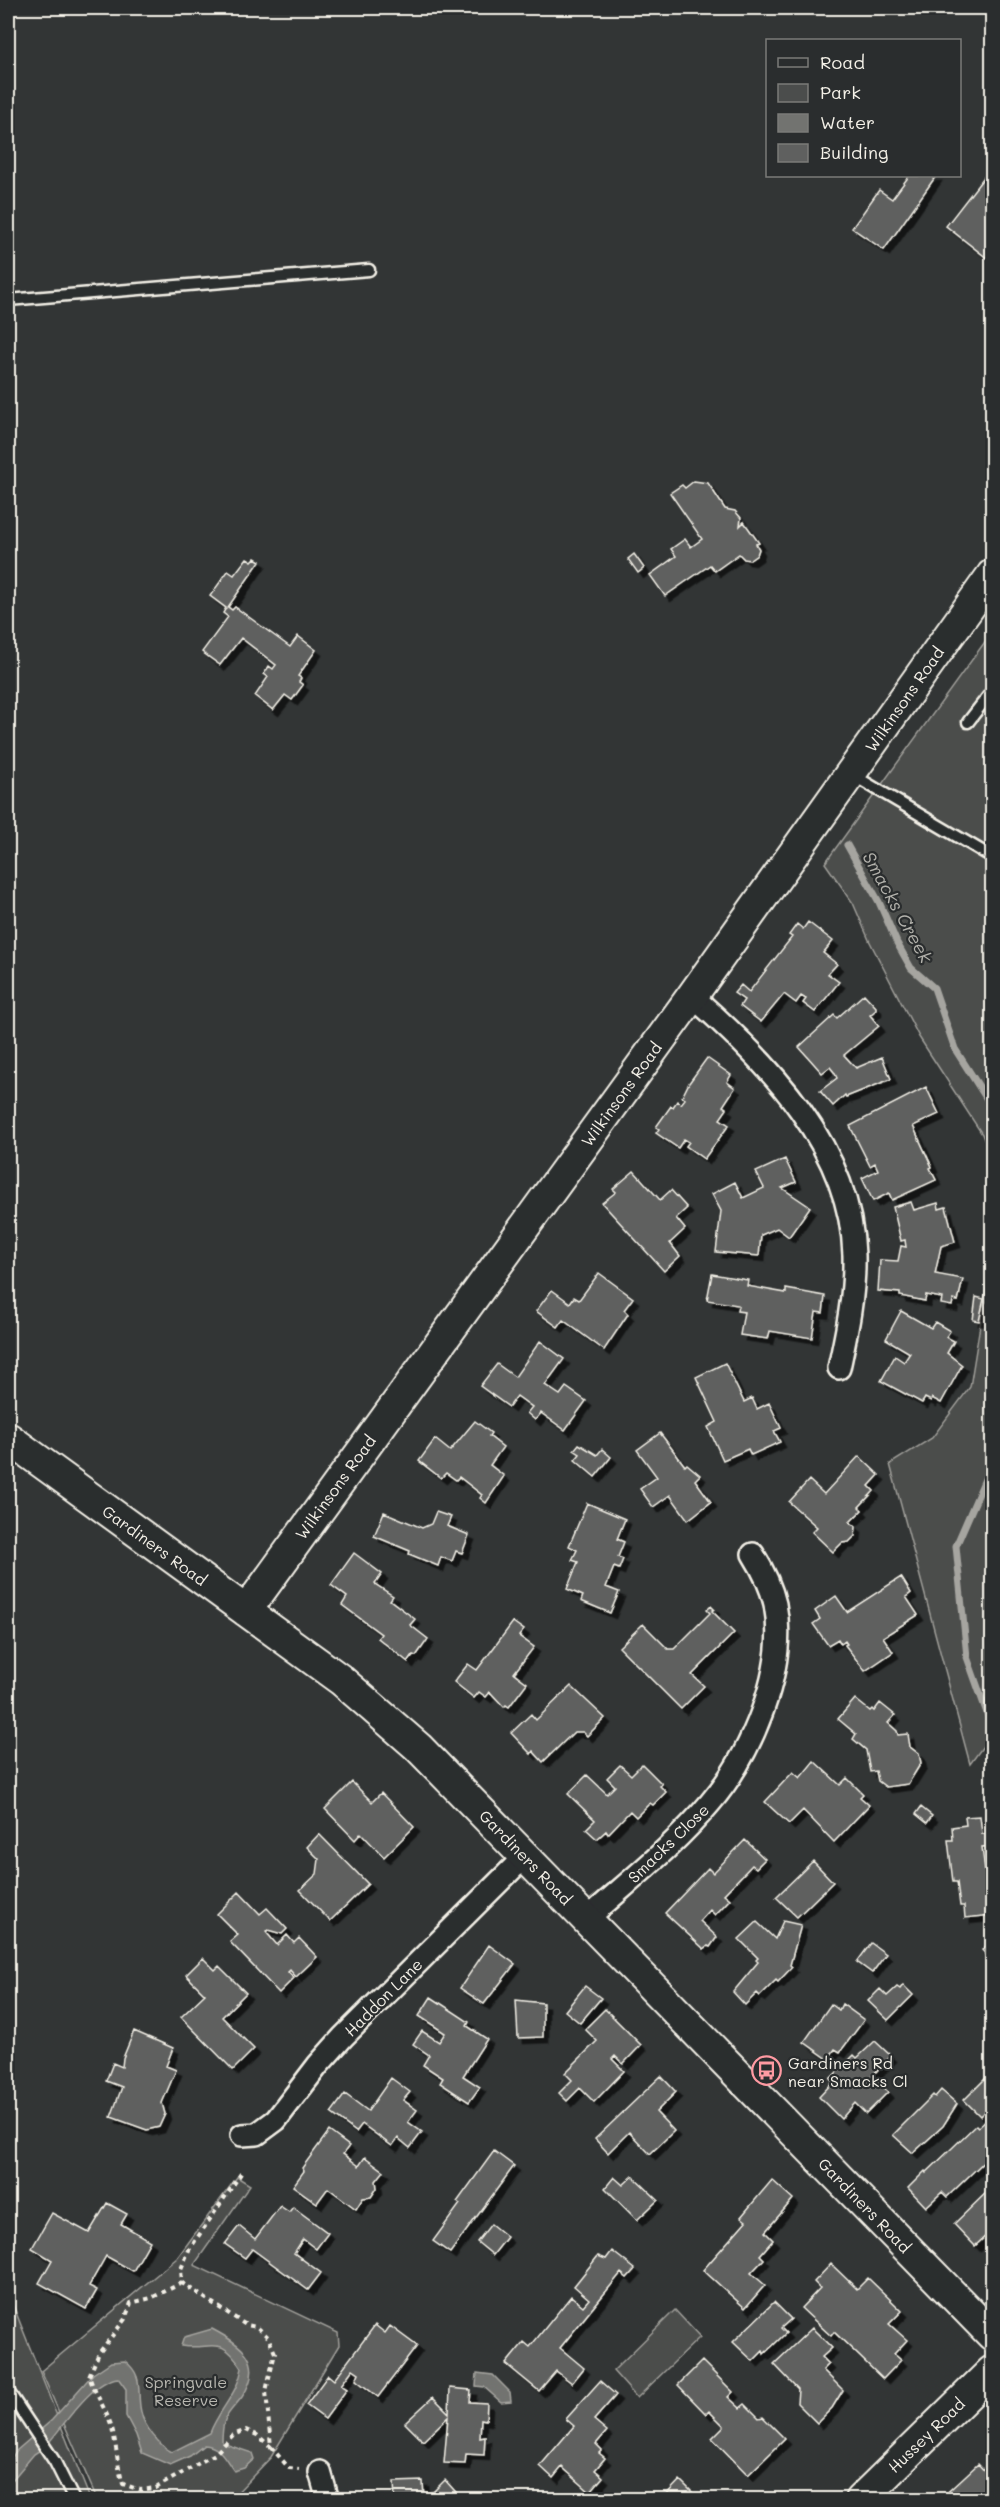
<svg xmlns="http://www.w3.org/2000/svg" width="1000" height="2507" font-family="Mali,sans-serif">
<defs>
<filter id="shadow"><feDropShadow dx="5.5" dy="5.5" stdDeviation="0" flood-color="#0009"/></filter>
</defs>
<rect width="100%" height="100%" fill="#323535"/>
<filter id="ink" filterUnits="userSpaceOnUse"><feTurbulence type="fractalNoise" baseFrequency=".0167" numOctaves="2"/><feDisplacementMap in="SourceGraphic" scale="12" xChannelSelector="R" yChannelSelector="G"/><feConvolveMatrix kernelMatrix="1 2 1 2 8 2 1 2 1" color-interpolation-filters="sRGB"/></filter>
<g filter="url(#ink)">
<path fill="#4b4d4c" stroke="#a09f9a" stroke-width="1.5" d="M992,632V1160L982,1134L919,1037L869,940L853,903L825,863Z
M992,1251V1734L970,1764L890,1464L932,1438L970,1387Z
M237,2177L250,2185L194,2265L338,2333L339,2345L271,2457L231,2499H97L41,2371L177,2258Z
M8,2305H13L90,2499L8,2500Z
M675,2310L700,2337L637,2398L613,2371Z"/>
<path fill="#727370" stroke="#a6a5a0" stroke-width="1.5" d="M212,2329C242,2345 266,2361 242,2397C237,2404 228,2412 225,2420C222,2427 222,2436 222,2443L252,2453L254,2459L244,2468L234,2471C225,2459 221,2446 204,2445L190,2456L170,2465L142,2453L136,2435L126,2416V2389L118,2378C91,2381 63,2427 45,2447L34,2454L8,2485V2464L16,2451L52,2420L93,2374L111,2362L125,2361C145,2377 136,2390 141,2412C144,2427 160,2446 172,2452L210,2433C219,2409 238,2394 242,2368C220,2333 212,2351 181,2346L184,2337Z
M477,2373L493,2375L510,2392L511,2401L501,2402L484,2387L476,2386Z"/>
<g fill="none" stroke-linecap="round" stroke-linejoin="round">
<path stroke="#a6a5a0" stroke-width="7" d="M847,845L879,902L897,943L911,968L934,988L955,1049L992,1107
M992,1444L989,1470L956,1546L967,1657L992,1727"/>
</g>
<path fill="#5f605f" stroke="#f4f1e8" stroke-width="1.5" filter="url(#shadow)" d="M991,168L992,169V262L946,226Z
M909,176H936L884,250L852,228L879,190L892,199Z
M694,481L708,483L725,509L735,511L741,518L740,526L744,522L759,543L756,544L759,549L757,555L750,560L744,559L739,554L715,571L710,565L665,596L650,575L676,556L671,549L685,539L691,547L702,539L670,493L682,485L685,488Z
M634,554L644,568L638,573L628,559Z
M247,558L252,561L255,558L260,561L228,607L232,610L235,607L290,647L298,636L316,650L298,676L301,678L299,682L303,685L292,700L285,695L273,710L255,696L268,677L264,674L269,666L273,669L276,665L241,638L220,665L202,652L228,617L223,613L226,608L210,596L228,571L234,575Z
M808,922L833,941L823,953L837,964L828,974L839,982L815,1012L803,1003L806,999L801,996L796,1003L784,994L761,1022L740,1006L744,1000L734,993L741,985L749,992L792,937L789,935L797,924L803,929Z
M864,994L876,1007V1010L870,1015L879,1026L844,1055L856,1068L882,1057L891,1079L846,1097L845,1095L833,1106L820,1091L837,1078L834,1072L830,1067L822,1073L799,1047L834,1015L837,1018Z
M707,1058L731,1075L727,1082L735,1088L723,1106L727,1109L720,1119L729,1125L704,1159L686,1146L689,1142L684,1139L678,1148L656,1133L659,1129L656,1127L671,1106L673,1107L677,1101L681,1104L685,1099L682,1097L689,1083Z
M926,1087L939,1114L913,1126L932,1167L930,1168L936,1180L892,1200L889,1193L873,1201L862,1178L878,1170L875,1163L870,1166L850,1126Z
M785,1159L796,1182L782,1188L810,1207L789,1237L777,1228L761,1235L759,1256L716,1252L721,1211L712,1194L735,1182L743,1198L764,1188L756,1172Z
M634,1171L660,1200L671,1190L687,1208L676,1218L685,1229L670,1243L680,1256L664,1271L602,1203L616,1192L613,1189Z
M911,1202L914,1210L938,1203L939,1209L946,1207L955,1242L941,1246L935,1274L963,1279L958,1301L953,1300L952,1306L941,1304L942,1298L926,1295L925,1301L900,1296V1293L878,1291L880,1260L898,1261L901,1246L906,1247L905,1240L901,1241L893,1207Z
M599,1273L633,1298L624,1310L628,1314L604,1350L563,1320L558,1327L536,1311L552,1290L570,1303L574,1297L579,1300Z
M712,1274L748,1280L747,1286L786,1293V1289L825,1296L823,1313L816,1312L812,1338L770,1331L768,1339L740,1335L744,1312L737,1311L738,1305L707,1300Z
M976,1297L984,1299L979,1321L973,1320Z
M901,1311L931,1328L935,1322L950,1331L946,1337L954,1341L947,1353L962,1365L941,1403L932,1398L931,1401L925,1398L922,1403L881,1381L895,1356L904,1362L910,1353L886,1339Z
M540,1341L564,1359L545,1385L560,1395L566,1387L586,1401L565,1430L541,1413L535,1420L527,1413L532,1407L517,1396L509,1407L480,1386L497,1364L515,1377Z
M725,1363L744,1402L752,1398L757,1409L769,1403L781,1428L774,1431L780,1442L751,1455L748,1449L723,1460L708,1427L717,1422L696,1377Z
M475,1421L491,1433L489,1436L503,1447L490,1465L504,1476L486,1503L480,1498L482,1495L459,1477L456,1480L446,1473L441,1478L419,1461L435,1439L450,1451Z
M660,1433L685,1466L687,1464L700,1475L695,1480L711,1502L688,1520L670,1495L653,1507L640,1489L657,1477L637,1450Z
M579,1444L597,1455L602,1449L611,1457L595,1477L575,1460L580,1454L574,1450Z
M859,1456L879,1475L869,1486L874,1491L859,1507L862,1510L850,1522L856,1527L855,1536L849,1542L842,1543L833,1552L812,1532L817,1527L789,1502L809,1480L824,1494Z
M587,1503L625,1519L617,1539L624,1542L618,1557L623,1559L619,1569L614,1567L606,1587L619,1592L610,1613L581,1601L583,1596L567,1589L578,1562L572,1560L577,1550L569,1546Z
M384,1512L422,1528L431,1524L436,1512L451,1517L447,1526L469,1535L462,1553L456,1551L452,1561L441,1557L438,1566L409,1554L410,1551L374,1536Z
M354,1553L382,1574L375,1584L393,1596L390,1600L415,1619L410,1625L428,1639L416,1656L413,1655L408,1662L378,1638L381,1634L342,1605L347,1597L331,1585Z
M901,1577L911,1593L906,1597L918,1615L883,1637L893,1652L865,1671L845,1645L847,1644L845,1641L841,1644L838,1639L828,1645L813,1624L820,1619L815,1611L836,1596L847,1612Z
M711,1606L714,1609L712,1611L734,1633L692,1675L704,1686L681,1709L619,1647L643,1624L668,1649H674L710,1613L707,1610Z
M513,1622L524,1630L519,1636L534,1647L514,1673L527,1683L509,1707L506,1705L504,1707L490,1692L486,1697L479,1692L474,1698L454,1682L468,1664L477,1670Z
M571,1686L605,1718L587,1736L583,1732H574L543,1762L533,1751L531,1754L511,1733L531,1714L536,1720Z
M855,1699L870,1711L872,1709L874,1711L880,1703L895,1715L888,1723L897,1731L898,1735L908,1734L910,1747L919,1754L921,1763L908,1784L886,1787L878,1781L876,1771L870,1772L866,1750L853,1739L856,1734L838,1719Z
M814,1761L840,1785L847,1778L863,1794L860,1797L869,1805L834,1842L803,1810L789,1824L765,1802L793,1772L800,1778Z
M642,1764L662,1784L660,1786L666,1792L653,1805L650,1803L636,1817L630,1811L608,1834L606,1831L597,1839L586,1829L595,1820L568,1794L587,1775L607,1794L615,1786L607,1778L620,1765L631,1775Z
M352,1782L372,1802L381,1793L414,1827L384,1857L361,1833L355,1840L325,1809Z
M921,1807L932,1816L927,1823L916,1814Z
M980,1816L982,1834L992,1833V1846L982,1847L985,1871L988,1870L992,1915L965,1918L964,1906H960L957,1882H953L948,1840H953L952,1827L966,1825L965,1817Z
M319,1834L368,1884L330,1921L300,1890L317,1874L319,1859L307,1847Z
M745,1840L765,1859L756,1868L752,1865L724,1894L730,1899L715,1915L710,1910L700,1921L717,1937L710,1947L708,1946L704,1949L665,1913L708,1868L713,1873Z
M813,1861L833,1882L797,1917L776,1897Z
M239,1892L260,1914L267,1908L287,1929L282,1934L268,1930L266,1932L277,1945L287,1935L294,1943L299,1938L317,1957L296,1977L290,1970L288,1972L294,1978L279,1993L230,1942L238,1935L217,1914Z
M783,1921L801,1925L790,1965L792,1967L778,1982L776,1980L760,1996L757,1993L745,2005L733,1992L758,1962L756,1960L758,1958L739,1939L757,1922L775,1939Z
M992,1940V1961L982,1950Z
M871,1943L886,1954L872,1973L857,1962Z
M489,1945L515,1964L484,2004L460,1988Z
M203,1958L215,1970L219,1966L246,1993L222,2017L254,2049L233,2070L181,2017L205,1994L186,1975Z
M903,1985L913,1995L888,2020L868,2001L880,1989L887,1996L897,1987L900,1989Z
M585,1986L601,1998L580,2023L565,2011Z
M431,1997L469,2022L467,2026L487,2039L463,2076L480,2087L469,2102L440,2083L443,2078L423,2065L429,2055L413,2044L422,2031L439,2042L445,2033L419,2016Z
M516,2000L543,2003V2037L518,2038Z
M831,2004L839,2010L842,2004L864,2020L840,2052L835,2049L828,2059L804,2042Z
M605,2009L641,2045L623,2064L615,2056L612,2059L624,2071L594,2102L580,2088L567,2101L559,2093L572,2080L565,2073L597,2041L585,2029Z
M134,2031L173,2048L166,2066L176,2070L162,2103L165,2114L159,2127L147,2130L111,2117L122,2087L106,2081L113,2063L122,2067L123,2058Z
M875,2041L891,2056L872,2076L888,2092L866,2114L855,2103L841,2119L819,2097L833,2082L830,2079L854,2055L857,2058Z
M989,2075L992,2079V2103L980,2116L964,2100Z
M661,2076L676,2092L656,2112L674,2131L650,2154L629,2132L608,2153L595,2139Z
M391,2078L410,2092L403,2100L417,2110L408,2122L422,2132L410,2148L398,2138L392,2146L362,2124L356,2132L331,2113L345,2094L368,2111Z
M941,2090L957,2104L943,2126L913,2153L893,2135L933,2095L935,2097Z
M987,2119L992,2125V2154L947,2197L942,2192L926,2207L908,2188L925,2171L926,2173L976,2125L978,2127Z
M329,2131L349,2146L343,2154L359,2166L365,2157L384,2171L376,2181L377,2188L371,2197L363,2198L356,2209L328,2188L317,2203L293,2186L304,2171L302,2168Z
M494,2151L514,2166L450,2253L433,2241L460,2204L457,2202Z
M633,2176L658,2200L637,2220L605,2188L614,2177L623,2185Z
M772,2180L793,2199L765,2232L773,2240L760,2255L764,2259L751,2273L765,2285L745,2308L703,2270L746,2221L741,2217Z
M992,2187V2234L990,2237L988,2234L975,2246L954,2224Z
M107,2203L127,2214L121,2224L150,2241L133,2271L106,2256L89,2286L97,2290L86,2309L39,2283L52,2260L32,2248L52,2213L89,2233Z
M280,2206L289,2212L293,2207L328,2233L316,2249L303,2239L294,2253L321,2273L308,2290L252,2249L245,2258L225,2244L239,2226L255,2239Z
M491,2224L507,2237L493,2255L477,2242Z
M612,2251L635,2269L627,2278L621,2273L560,2348L584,2368L572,2383L556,2371L539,2391L506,2364L524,2342L530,2347L571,2296L583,2306L589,2299L574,2286L598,2256L606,2259Z
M831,2264L857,2289L868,2278L902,2311L889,2324L907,2340L894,2354L901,2360L883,2379L834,2332L831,2336L801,2308L820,2288L814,2282Z
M774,2302L791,2319L781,2328L786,2333L764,2354L763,2351L753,2361L733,2342Z
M375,2325L385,2333L390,2326L417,2346L378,2397L356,2380L359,2373L353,2369L341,2385L347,2389L325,2419L306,2405L328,2375L334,2380Z
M812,2328L832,2348L822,2357L829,2364L823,2370L843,2390L832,2408L817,2423L797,2403L798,2389L774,2364Z
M702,2361L733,2392L728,2397L740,2408L745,2404L759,2418L763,2417L785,2439L748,2475L712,2438L724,2426L709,2411L706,2414L678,2385Z
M600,2381L616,2395L594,2420L607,2431L596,2444L602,2450L599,2453L605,2458L595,2470L603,2477L590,2492L562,2467L553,2478L540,2466L574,2426L566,2419Z
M450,2388L471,2390L470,2402L487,2403L486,2420L481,2419L480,2438L485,2437L484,2455L466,2454L465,2464L444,2463L448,2417L423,2441L405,2423L433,2397L449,2413Z
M978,2464L992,2479L990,2489L992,2500H939Z
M445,2480L463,2500H425Z
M680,2480L695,2495L690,2500H661Z
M423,2481L424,2500H395L394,2482Z"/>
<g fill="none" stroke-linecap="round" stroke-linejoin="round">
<defs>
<path id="lane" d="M8,300L369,270
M968,722L992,691
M851,774L992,857
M8,2391L55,2462L74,2500"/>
<path id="street" d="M692,996C768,1062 851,1148 854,1255C855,1293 847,1331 839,1368
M587,1919C628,1882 674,1846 710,1803C751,1755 788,1669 775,1604C771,1586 763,1570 753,1554
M242,2135L257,2134L276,2120L318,2065L343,2037L526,1855
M320,2472L328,2500"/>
<path id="secondary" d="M8,1438L341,1680L418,1747L992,2335
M246,1611L692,996L992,575
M860,2500L992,2371"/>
</defs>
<use href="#lane" stroke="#f4f1e8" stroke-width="15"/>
<use href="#street" stroke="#f4f1e8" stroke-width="26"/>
<use href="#secondary" stroke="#f4f1e8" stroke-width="34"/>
<path stroke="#f4f1e8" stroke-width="4" stroke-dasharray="4.5 4.5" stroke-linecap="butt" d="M182,2283L151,2298L131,2303L125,2319L99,2353L89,2376C95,2394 106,2409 112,2428C117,2447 117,2465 123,2484L140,2490L156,2488L215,2454L233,2435L246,2430L257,2435L271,2447L266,2391L275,2353L268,2337L257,2327L246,2325L182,2283L181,2269L189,2250L242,2172
M271,2447L289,2468L299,2469"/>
<use href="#lane" stroke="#2a2d2e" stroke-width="10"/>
<use href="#street" stroke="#2a2d2e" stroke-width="21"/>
<use href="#secondary" stroke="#2a2d2e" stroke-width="30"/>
</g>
</g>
<defs>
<symbol id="bus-ring" viewBox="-11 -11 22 22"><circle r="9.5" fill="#2a2d2e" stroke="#ff9aa2" stroke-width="1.5"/><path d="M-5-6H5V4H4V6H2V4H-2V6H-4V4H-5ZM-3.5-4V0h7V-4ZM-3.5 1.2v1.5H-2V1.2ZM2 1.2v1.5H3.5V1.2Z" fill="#ff9aa2"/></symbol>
</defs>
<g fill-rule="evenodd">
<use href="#bus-ring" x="750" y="2054" width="33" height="33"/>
</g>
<g text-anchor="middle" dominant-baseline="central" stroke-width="4.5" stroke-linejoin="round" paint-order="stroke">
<g font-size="16" fill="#f4f1e8" stroke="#2a2d2e">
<text transform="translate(904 699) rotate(-55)">Wilkinsons Road</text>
<text transform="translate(621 1094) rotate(-54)">Wilkinsons Road</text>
<text transform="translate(335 1487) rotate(-54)">Wilkinsons Road</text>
<text transform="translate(155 1545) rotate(36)">Gardiners Road</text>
<text transform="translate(668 1843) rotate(-44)">Smacks Close</text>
<text transform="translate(526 1857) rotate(46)">Gardiners Road</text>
<text transform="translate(383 1997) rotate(-45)">Haddon Lane</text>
<text transform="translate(865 2205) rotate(46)">Gardiners Road</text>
<text transform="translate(926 2435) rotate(-44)">Hussey Road</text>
</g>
<g font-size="16" fill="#f4f1e8" stroke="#2a2d2e" text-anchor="start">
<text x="788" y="2062">Gardiners Rd<tspan x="788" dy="18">near Smacks Cl</tspan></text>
</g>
<g font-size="16" fill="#b9b8b1" stroke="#2a2d2e">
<text x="186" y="2381">Springvale<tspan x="186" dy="18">Reserve</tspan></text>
</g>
<g font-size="18" font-style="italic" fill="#b3b2ac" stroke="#2a2d2e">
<text transform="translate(898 907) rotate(61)">Smacks Creek</text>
</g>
</g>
<rect width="1000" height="2507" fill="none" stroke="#2a2d2e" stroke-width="30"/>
<rect x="15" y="15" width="970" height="2477" fill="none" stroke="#f4f1e8" stroke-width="2" filter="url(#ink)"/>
<rect x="766" y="39" width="195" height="138" fill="#2a2d2e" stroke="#7b7b78" stroke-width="1.5"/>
<rect x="778" y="58" width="30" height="9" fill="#2a2d2e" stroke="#7b7b78" stroke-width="1.5"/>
<text x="820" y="69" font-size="18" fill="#f4f1e8">Road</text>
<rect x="778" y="84" width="30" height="18" fill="#4b4d4c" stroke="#7b7b78" stroke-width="1.5"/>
<text x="820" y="99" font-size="18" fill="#f4f1e8">Park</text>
<rect x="778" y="114" width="30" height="18" fill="#727370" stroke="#7b7b78" stroke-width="1.5"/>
<text x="820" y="129" font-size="18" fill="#f4f1e8">Water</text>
<rect x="778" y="144" width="30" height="18" fill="#5f605f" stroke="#7b7b78" stroke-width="1.5"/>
<text x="820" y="159" font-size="18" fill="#f4f1e8">Building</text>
</svg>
